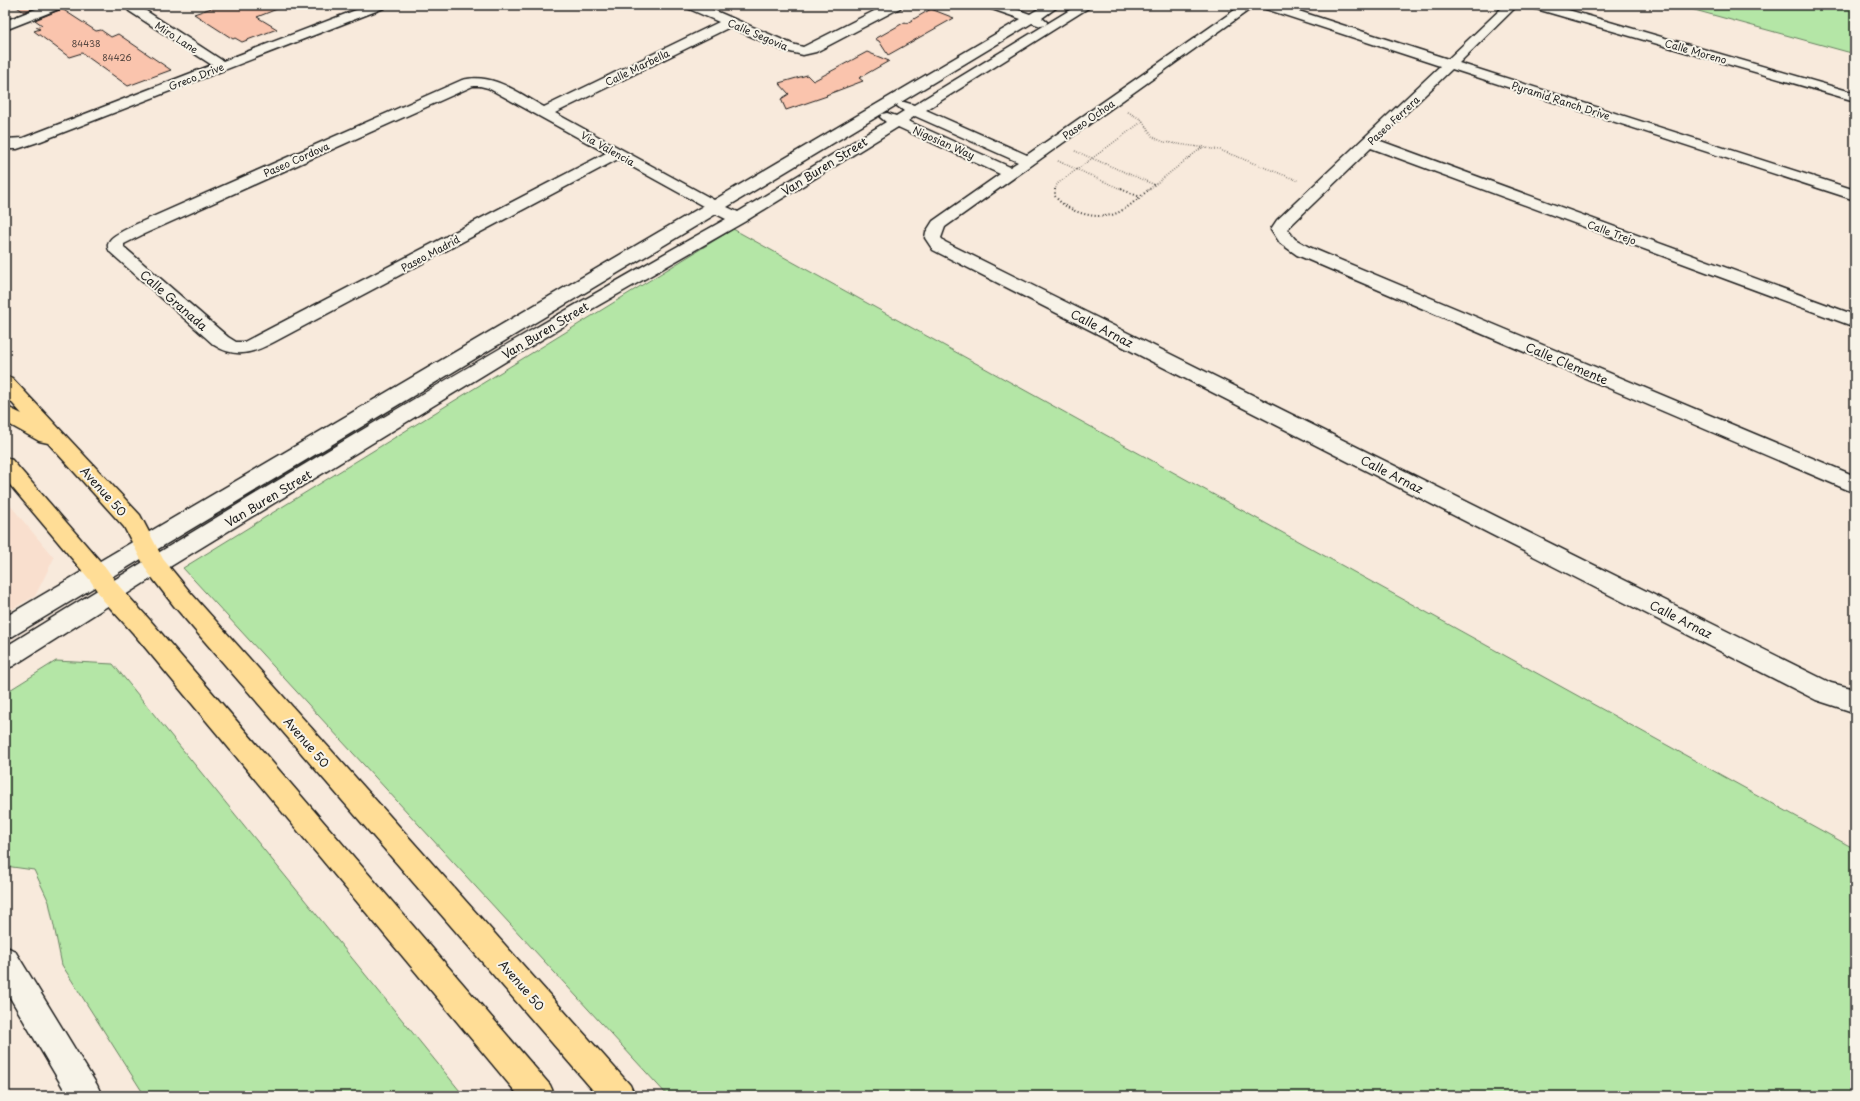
<svg xmlns="http://www.w3.org/2000/svg" width="1860" height="1101" font-family="'Playpen Sans',sans-serif">
<rect width="100%" height="100%" fill="#f8eadc"/>
<filter id="ink" filterUnits="userSpaceOnUse"><feTurbulence type="fractalNoise" baseFrequency=".025" numOctaves="2"/><feDisplacementMap in="SourceGraphic" scale="8" xChannelSelector="R" yChannelSelector="G"/><feConvolveMatrix kernelMatrix="1 2 1 2 8 2 1 2 1" color-interpolation-filters="sRGB"/></filter>
<g filter="url(#ink)">
<path fill="#f9dfce" d="M5,499L54,558L35,596L5,613Z"/>
<path fill="#b4e6a6" stroke="#688161" d="M1681,5H1855V54L1680,6Z
M733,229L1855,849V1096H668L183,568Z
M56,661L113,664L464,1096H145L62,965L49,902L34,870L5,866V693Z"/>
<path fill="#fac4ad" stroke="#1c1c1c" d="M14,5H42L24,12Z
M220,5H282V7L257,17L277,29L242,42L235,38L233,39L194,14Z
M62,9L96,31L101,30L111,37L118,34L171,70L128,86L82,53L69,57L34,31L40,29L36,27L42,25L35,20Z
M931,9L954,18L888,55L879,41L875,39L905,22L907,23Z
M867,52L889,61L859,78L863,81L826,95L827,96L786,110L781,99L789,94L779,83L807,75L813,81Z"/>
<g fill="none" stroke-linecap="round" stroke-linejoin="round">
<defs>
<path id="minor" d="M46,5H63L61,8L5,30V21Z
M129,5H137L223,61L369,5H386L384,8L41,141L17,149H5V139L23,138L212,65L129,11L127,8Z
M685,5H702L792,44L803,47L886,5H902L900,8L816,52L803,55L782,50L730,27L555,113L714,200L1021,19L989,8L987,5H1005L1030,14L1045,5H1060L1042,18L1047,22L1046,25L1041,26L1032,23L901,102H904L914,105L1078,5H1093L926,110L1027,155L1242,5H1256L945,227L941,238L945,242L1831,683L1855,689V711H1850L1816,700L933,250L925,238L926,232L933,221L1000,174L898,127L744,222L585,313L163,571L13,666L5,669V647C243,500 482,356 726,219L716,214L13,636L5,639V617L703,206L618,159L274,342C253,353 236,359 214,345L110,252C101,238 123,232 132,226L462,80C493,72 518,93 544,107L719,22L687,8ZM473,86H480L488,88L606,153L244,342H236L228,337L124,247V244L144,234ZM898,104L897,106L904,111L896,116L887,113L882,114L880,117L886,122L738,212L727,207ZM915,116L1018,162L1010,167L908,121Z
M1261,5H1280L1448,59L1505,5H1518L1459,63L1855,190V200L1452,69L1378,140L1855,315V327L1371,148L1287,229L1295,239L1309,247L1855,476V493L1297,255L1280,243L1271,229L1277,220L1440,66L1263,8Z
M1531,5H1551L1855,93V101L1533,8Z
M5,946L15,951L97,1085L102,1096H68L5,989Z"/>
<path id="major" d="M5,376L12,378L140,515L163,559L190,592L630,1085L635,1096H598L174,606L147,571L124,527L48,443L39,441L5,422V406L22,414L5,395Z
M5,457L12,460L106,568L119,586L149,619L550,1085L555,1096H519L133,633L103,600L90,580L5,479Z"/>
</defs>
<use href="#minor" stroke="#1c1c1c" stroke-width="3"/>
<use href="#major" stroke="#1c1c1c" stroke-width="3"/>
<path stroke="#1c1c1c" stroke-width="1.5" stroke-dasharray="0.5 2" stroke-linecap="butt" d="M1128,112L1142,120L1153,137L1164,142L1220,150L1299,181
M1075,151L1155,185
M1058,161L1123,190
M1055,190L1057,184L1143,121
M1148,190L1204,146"/>
<path stroke="#1c1c1c" stroke-width="2" stroke-dasharray="1 2.5" stroke-linecap="butt" d="M1055,189V196C1067,213 1099,221 1117,213C1129,208 1140,196 1150,189
M1121,189L1140,197"/>
<use href="#minor" fill="#f7f3e8" fill-rule="evenodd"/>
<use href="#major" fill="#ffdd96" fill-rule="evenodd"/>
</g>
</g>
<g text-anchor="middle" dominant-baseline="central" stroke-width="4" stroke-linejoin="round" paint-order="stroke">
<g font-size="9" fill="#544640">
<text x="86" y="43">84438</text>
<text x="117" y="57">84426</text>
</g>
<g font-size="10" fill="#1c1c1c" stroke="#f7f3e8">
<text transform="translate(758 34) rotate(23)">Calle Segovia</text>
<text transform="translate(177 37) rotate(33)">Miro Lane</text>
<text transform="translate(1696 51) rotate(16)">Calle Moreno</text>
<text transform="translate(637 67) rotate(-26)">Calle Marbella</text>
<text transform="translate(196 76) rotate(-21)">Greco Drive</text>
<text transform="translate(1561 100) rotate(18)">Pyramid Ranch Drive</text>
<text transform="translate(1088 119) rotate(-35)">Paseo Ochoa</text>
<text transform="translate(1393 120) rotate(-43)">Paseo Ferrera</text>
<text transform="translate(944 142) rotate(24)">Nigosian Way</text>
<text transform="translate(608 148) rotate(29)">Via Valencia</text>
<text transform="translate(296 159) rotate(-24)">Paseo Cordova</text>
<text transform="translate(1612 232) rotate(20)">Calle Trejo</text>
<text transform="translate(430 253) rotate(-28)">Paseo Madrid</text>
</g>
<g font-size="12" fill="#1c1c1c" stroke="#f7f3e8">
<text transform="translate(824 166) rotate(-32)">Van Buren Street</text>
<text transform="translate(174 300) rotate(41)">Calle Granada</text>
<text transform="translate(1102 328) rotate(27)">Calle Arnaz</text>
<text transform="translate(545 330) rotate(-31)">Van Buren Street</text>
<text transform="translate(1567 363) rotate(23)">Calle Clemente</text>
<text transform="translate(1392 474) rotate(27)">Calle Arnaz</text>
<text transform="translate(104 491) rotate(48)">Avenue 50</text>
<text transform="translate(268 498) rotate(-31)">Van Buren Street</text>
<text transform="translate(1681 619) rotate(27)">Calle Arnaz</text>
<text transform="translate(307 742) rotate(49)">Avenue 50</text>
<text transform="translate(522 985) rotate(49)">Avenue 50</text>
</g>
</g>
<rect width="1860" height="1101" fill="none" stroke="#f7f3e8" stroke-width="20"/>
<rect x="10" y="10" width="1840" height="1081" fill="none" stroke="#1c1c1c" stroke-width="1.5" filter="url(#ink)"/>
</svg>
